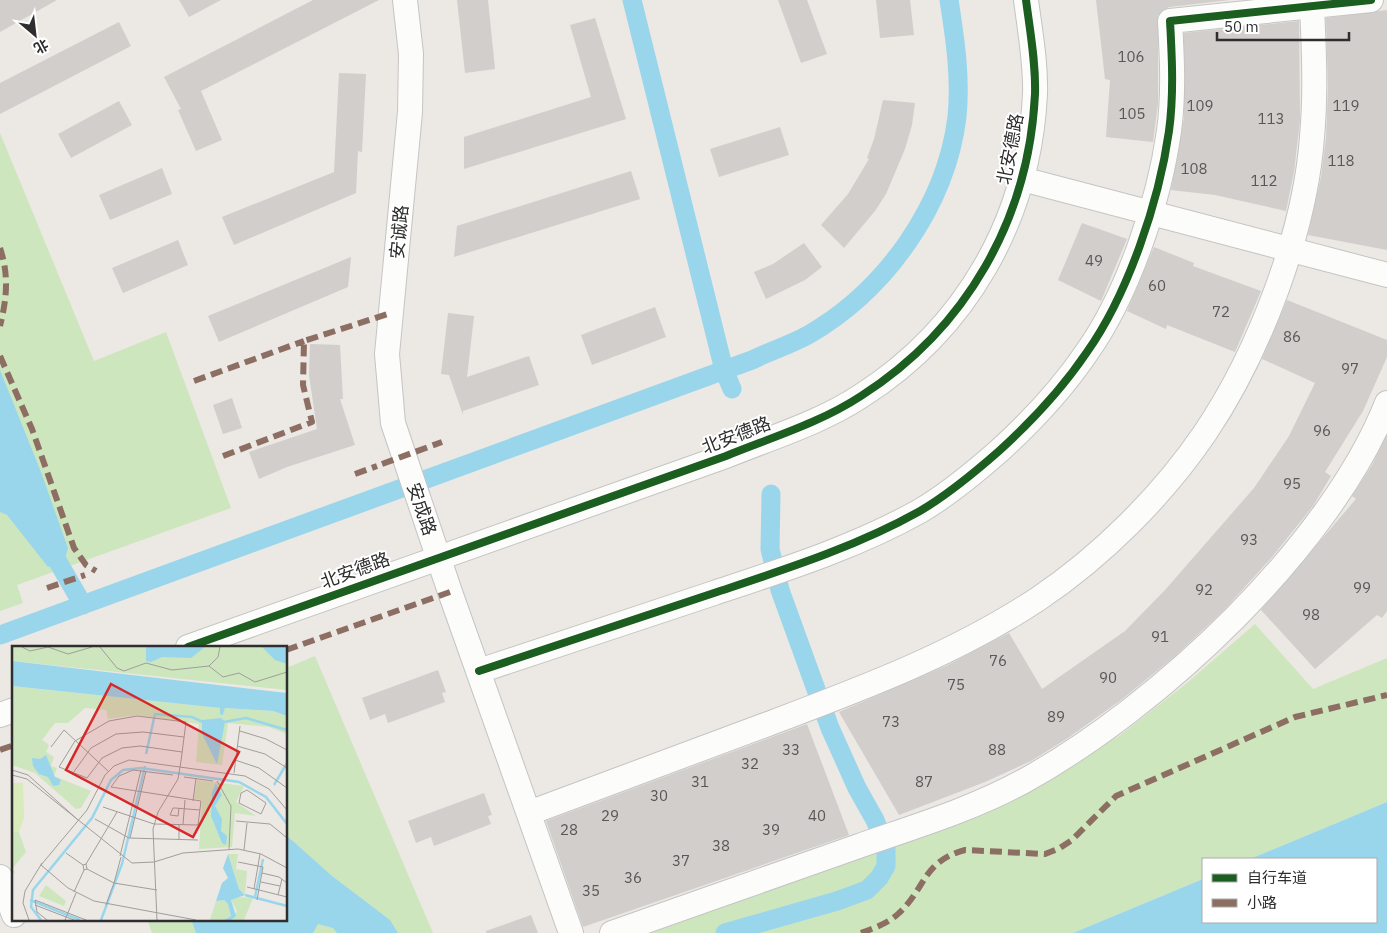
<svg xmlns="http://www.w3.org/2000/svg" width="1387" height="933" font-family="'IBM Plex Sans','Noto Sans SC',sans-serif">
<rect width="100%" height="100%" fill="#ece8e4"/>
<path fill="#cee6be" d="M0,133L94,361L166,332L231,508L17,585L23,603L0,611Z
M1255,624L1313,689L1387,658V802L1250,859H1203V879L1073,933H629L1031,783L1119,736L1187,683Z
M315,656L433,933H152L147,919H286V668Z"/>
<path fill="#99d6ec" d="M0,370L41,472L68,548L65,559L48,567L7,515L0,512Z
M1387,802V933H1073L1203,879V922H1376V859H1250Z
M286,835L332,876L390,920L398,933H337L333,928L318,924L313,933H196L191,919H286Z"/>
<g fill="none" stroke-linecap="round" stroke-linejoin="round">
<path stroke="#99d6ec" stroke-width="19" d="M632,0L724,370L732,389
M54,555L83,605
M0,635L752,360C770,351 790,345 808,335C885,291 946,206 957,117C961,78 955,38 949,0
M725,933L837,901L867,890L879,878L886,866V847L875,820L857,788L830,728L780,590L770,549L771,494"/>
</g>
<path fill="#d1cecb" d="M0,0H57L0,32Z
M179,0H221L189,17Z
M313,0H379L201,91L222,140L196,151L178,110L181,109L164,77Z
M457,0H488L495,69L465,73Z
M778,0H807L827,54L801,63Z
M876,0H910L914,35L880,38Z
M1096,0H1230L1169,7L1158,15V103L1153,142L1106,137L1110,80L1105,79Z
M1387,10V250L1308,235L1321,177L1326,138L1328,88L1326,18Z
M595,18L626,119L464,169V137L591,97L570,25Z
M1299,21L1300,120L1294,172L1286,211L1215,195L1171,190L1184,118V33Z
M119,22L131,46L0,114V83Z
M339,73L366,74L362,152L358,151L356,193L234,245L222,217L334,172Z
M883,100L915,103L912,125L905,149L886,194L875,211L844,248L821,225L848,194L869,159L867,158L874,139Z
M119,101L132,125L71,158L58,134Z
M780,127L789,155L719,177L710,149Z
M162,168L172,194L110,220L99,195Z
M631,171L640,199L454,257L457,226Z
M1082,223L1127,239L1101,301L1058,280Z
M178,240L188,265L123,293L112,268Z
M804,243L822,267L805,280L766,299L754,272L773,264Z
M1154,247L1194,263L1193,266L1261,291L1235,352L1167,325L1166,329L1127,311Z
M351,257L348,287L219,342L208,316Z
M1287,300L1387,340V357L1363,411L1325,472L1331,476L1313,506L1272,557L1225,609L1174,657L1121,700L1068,738L1031,761L985,782L899,815L839,712L946,666L1009,633L1042,689L1125,631L1165,590L1254,488L1289,436L1315,383L1262,359Z
M655,307L666,337L592,365L581,335Z
M448,313L474,316L467,377L529,356L539,385L463,411V415L449,375L441,374Z
M310,344L340,345L343,399H340L355,445L287,467L259,479L249,452L317,429L309,375Z
M232,398L242,428L223,434L213,405Z
M1387,434V611L1382,618L1377,615L1315,669L1261,610L1356,499L1352,496L1372,465Z
M438,670L446,692L442,693L445,702L388,723L385,714L370,720L362,698Z
M807,724L849,835L583,927L546,821Z
M484,793L492,815L488,816L491,824L434,846L431,837L416,843L408,821Z
M531,915L538,933H486V931Z"/>
<g fill="none" stroke-linecap="round" stroke-linejoin="round">
<defs>
<path id="minor" d="M405,0L411,54L410,112L387,354L393,423L450,592L571,933
M1022,179L1387,275
M188,647L726,456C770,438 820,423 861,396C966,329 1029,219 1035,94C1036,63 1030,31 1026,0
M479,671C557,645 635,619 714,593C783,570 856,547 920,511C949,494 974,473 999,451C1032,421 1062,389 1087,352C1128,294 1159,202 1169,131C1174,94 1172,57 1170,21L1371,0
M0,715L14,710
M529,813C608,783 688,754 768,724C861,689 955,654 1038,599C1102,556 1162,496 1205,433C1259,353 1305,233 1312,137C1316,93 1314,50 1312,6
M0,877L14,915
M612,933C693,904 775,876 856,847C913,827 971,810 1024,781C1158,707 1330,547 1387,403"/>
</defs>
<use href="#minor" stroke="#c5c4c5" stroke-width="26"/>
<use href="#minor" stroke="#fcfcfb" stroke-width="24"/>
<path stroke="#8d6e63" stroke-width="6" stroke-dasharray="12 6" stroke-linecap="butt" d="M0,248C9,275 7,298 0,326
M0,356L32,429L74,548L86,565L96,571
M194,381L304,341
M223,456L312,422L303,385L304,341L391,313
M382,464L442,442
M355,474L377,466
M47,588L85,575
M286,650L450,592
M0,750L14,745
M861,933C874,928 889,923 899,913C926,888 923,861 965,850L1045,854L1060,848L1072,840L1116,796L1295,717L1387,695"/>
<defs>
<path id="cycleway" d="M188,647L726,456C770,438 820,423 861,396C966,329 1029,219 1035,94C1036,63 1030,31 1026,0
M479,671C557,645 635,619 714,593C783,570 856,547 920,511C949,494 974,473 999,451C1032,421 1062,389 1087,352C1128,294 1159,202 1169,131C1174,94 1172,57 1170,21L1371,0"/>
</defs>
<use href="#cycleway" stroke="#fff" stroke-width="11"/>
<use href="#cycleway" stroke="#1b5e20" stroke-width="8"/>
</g>
<g text-anchor="middle" dominant-baseline="central" stroke-width="4" stroke-linejoin="round" paint-order="stroke">
<g font-size="15" fill="#585857">
<text x="1131" y="56">106</text>
<text x="1200" y="105">109</text>
<text x="1346" y="105">119</text>
<text x="1132" y="113">105</text>
<text x="1271" y="118">113</text>
<text x="1341" y="160">118</text>
<text x="1194" y="168">108</text>
<text x="1264" y="180">112</text>
<text x="1094" y="260">49</text>
<text x="1157" y="285">60</text>
<text x="1221" y="311">72</text>
<text x="1292" y="336">86</text>
<text x="1350" y="368">97</text>
<text x="1322" y="430">96</text>
<text x="1292" y="483">95</text>
<text x="1249" y="539">93</text>
<text x="1362" y="587">99</text>
<text x="1204" y="589">92</text>
<text x="1311" y="614">98</text>
<text x="1160" y="636">91</text>
<text x="998" y="660">76</text>
<text x="1108" y="677">90</text>
<text x="956" y="684">75</text>
<text x="1056" y="716">89</text>
<text x="891" y="721">73</text>
<text x="791" y="749">33</text>
<text x="997" y="749">88</text>
<text x="750" y="763">32</text>
<text x="700" y="781">31</text>
<text x="924" y="781">87</text>
<text x="659" y="795">30</text>
<text x="610" y="815">29</text>
<text x="817" y="815">40</text>
<text x="569" y="829">28</text>
<text x="771" y="829">39</text>
<text x="721" y="845">38</text>
<text x="681" y="860">37</text>
<text x="633" y="877">36</text>
<text x="591" y="890">35</text>
</g>
<g font-size="18" fill="#2e2e2e" stroke="#fff">
<text transform="translate(1010 149) rotate(-79)">北安德路</text>
<text transform="translate(399 232) rotate(-85)">安诚路</text>
<text transform="translate(736 435) rotate(-21)">北安德路</text>
<text transform="translate(422 509) rotate(71)">安成路</text>
<text transform="translate(355 570) rotate(-20)">北安德路</text>
</g>
</g>
<g transform="translate(12 646)">
<rect width="275" height="275" fill="#ece8e4"/>
<path d="M0,1H275V44L0,15ZM0,40L208,62V68H211L213,62L261,65L275,70V88L257,81L216,77L210,119L184,116L187,78L125,69L96,73L94,64L73,62L56,77H43L30,94L37,99L34,106L42,111L39,120L45,122L42,130L79,145L69,162L64,163L23,127L0,119ZM185,134L232,140L224,156L244,170L223,167L220,201L187,203L190,154L182,153ZM0,186H7L14,206L0,223L3,226L0,229ZM216,208H226L224,223L235,225L233,248L227,243ZM34,239L54,255L52,260L27,250ZM225,251L241,252L232,274H219L225,265L219,254ZM211,253L216,258L219,270L212,274H198L204,255Z" fill="#cee6be"/>
<path d="M0,137H11L12,172L7,186H0Z" fill="#d9eabb"/>
<path d="M134,1H193L179,12L150,11L139,16L134,15ZM250,1H275V18L263,14ZM0,15L275,47V70L261,65L213,62L211,69L208,68V62L0,40ZM209,72L213,76L205,118L190,88V74ZM34,109L43,131L49,134L47,139L41,140L36,131L27,128L21,120L20,112L28,113ZM204,137L210,149L203,160L210,173L209,185L215,190L214,199L210,197L199,170L200,146ZM216,208L227,243L233,249L219,254L224,270L219,274H212L219,270L216,258L212,254L204,255L210,237L216,232L211,222Z" fill="#99d6ec"/>
<path fill="none" stroke="#99d6ec" stroke-width="2.5" d="M212,76L234,72L275,84M134,108L143,68L180,71L191,76M262,139L275,117M233,249L275,260M243,251L251,213M18,254L68,274M29,274L19,261L21,244L80,172L99,134L111,124L129,122L227,136L254,151L275,178M89,274L110,218L133,120"/>
<path fill="none" stroke="#a09e9b" stroke-width="1" d="M10,1L18,5L36,1L56,8L80,1M88,1L105,22L112,25L134,17L160,24L197,20L211,31L227,27L243,36L275,26M197,20L206,11L208,1M228,85L254,93L275,104M225,100L253,108L275,122M39,101L52,84L96,125M223,114L247,122L275,142M0,124L16,129L66,174M61,127L79,102L104,88L131,86L172,91M222,127L228,80M0,129L15,133L120,217L142,216L171,207L226,203L249,208L275,222M172,131L201,135M205,135L219,160L217,203M235,144L254,157L249,168L227,157L229,147ZM181,155L184,132M91,161L142,178L186,179L189,155L99,141L107,130L121,124L161,129M167,162L166,170L158,169L161,162H163L188,164M83,173L117,192L186,194M224,175L258,178L275,192M171,178L173,154M118,192L134,125M167,194V178M232,204L235,177M54,207L71,219M108,210L129,124M226,216L251,221L245,254M74,218L75,223L72,224L71,219L74,218L105,166M75,223L102,237L109,211M250,227L267,231L275,237M249,236L268,240M235,241L275,251M242,243L248,208M62,246L72,224M266,249L270,233M23,259L62,274M94,259L102,237L145,244M17,274L11,257L13,245L30,217M35,274L25,266L23,254L74,274M53,274L64,247M145,274L141,183L146,166L166,133L169,115L174,76L125,70L97,75L63,95L47,121L75,132L90,112L110,102L128,100L170,106M184,274L82,255L56,242L29,219L75,164L93,129L102,120L117,114L233,130L257,143L275,164"/>
<path fill="#d62828" fill-opacity="0.15" stroke="#d62828" stroke-width="2.5" d="M99,38L227,106L181,191L54,124Z"/>
<rect width="275" height="275" fill="none" stroke="#2e2e2e" stroke-width="2.5"/>
</g>
<rect x="1202" y="858" width="175" height="65" fill="#ffffff" stroke="#ababab"/>
<rect x="1212" y="874" width="25" height="8" fill="#1b5e20" stroke="#ababab"/>
<text x="1247" y="883" font-size="15" fill="#2e2e2e">自行车道</text>
<rect x="1212" y="899" width="25" height="8" fill="#8d6e63" stroke="#ababab"/>
<text x="1247" y="908" font-size="15" fill="#2e2e2e">小路</text>
<g transform="translate(35 35) rotate(152)" stroke="#ffffff" stroke-width="4" paint-order="stroke">
<path d="M0-4L9 19L0 12L-9 19Z" fill="#2e2e2e"/>
<text y="-8" font-size="14" font-weight="bold" text-anchor="middle" fill="#2e2e2e">北</text>
</g>
<path d="M1217 32v8h132v-8" fill="none" stroke="#2e2e2e" stroke-width="2.5"/>
<text x="1224" y="32" font-size="15" fill="#2e2e2e" stroke="#ffffff" stroke-width="4" paint-order="stroke">50 m</text>
</svg>
